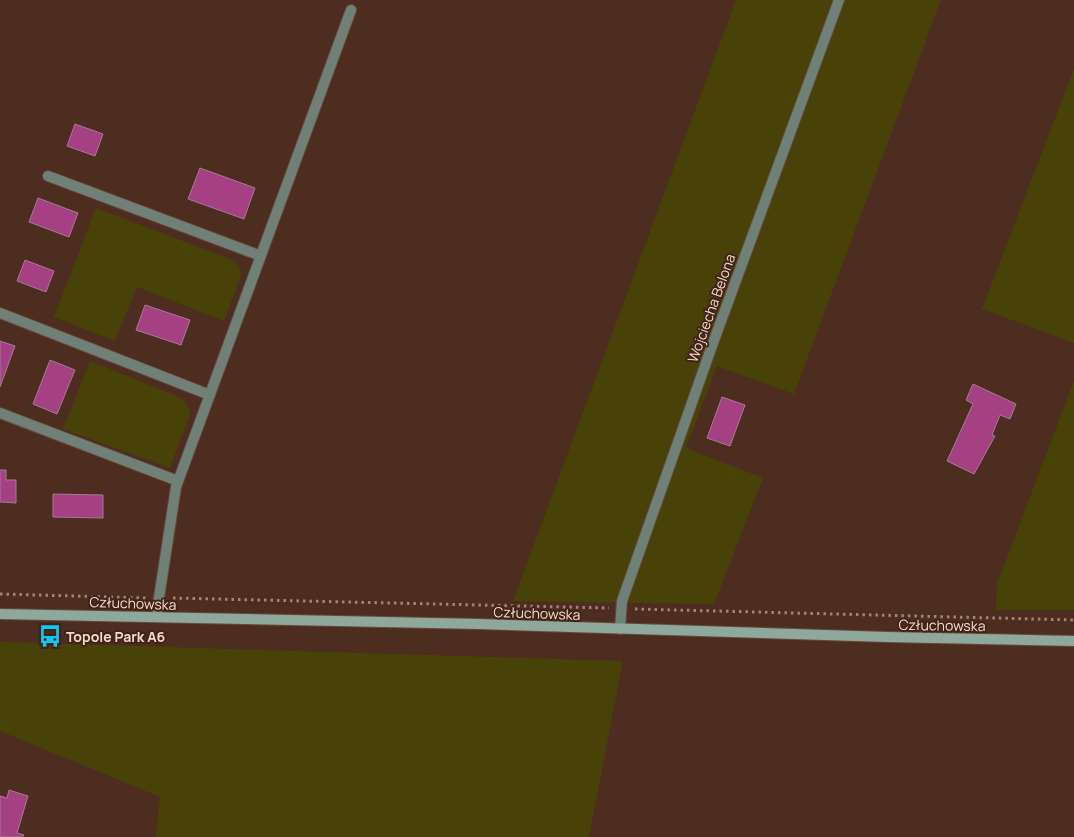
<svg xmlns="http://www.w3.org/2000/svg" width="1074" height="837" font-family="Manrope,sans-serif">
<rect width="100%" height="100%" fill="#4d2d1f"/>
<path fill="#484209" d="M736,0H941L794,394L717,366L686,448L763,478L714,604L513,601Z
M1074,69V343L982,309Z
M96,208L235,261L242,273L224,321L137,287L115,341L54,317Z
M90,361L182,398L191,412L170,468L63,429Z
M1074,381V610H996L997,584Z
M0,642L623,661L589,837H156L160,797L0,731Z"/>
<path fill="#a54183" stroke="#a17d92" d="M75,124L103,134L95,156L67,146Z
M200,168L255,188L244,219L188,199Z
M38,198L78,213L69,237L29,222Z
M25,260L54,271L46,292L17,281Z
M145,305L190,320L181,345L136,330Z
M0,341L15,346L0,387Z
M50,360L75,370L57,414L33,404Z
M973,384L1016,404L1010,419L1000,415L992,435L995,436L974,474L947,461L973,404L966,400Z
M722,397L745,405L730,446L707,438Z
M0,470H6V480H16V503L0,502Z
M53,494L103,495V518L53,517Z
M9,790L28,796L17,833L24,835L23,837H0V796L7,798Z"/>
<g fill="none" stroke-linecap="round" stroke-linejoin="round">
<defs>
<path id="lane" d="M0,413L178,481
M620,629L622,601L713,343L839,0"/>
<path id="street" d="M48,176L261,256
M0,313L210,395
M156,617L176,487L351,10"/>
<path id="secondary" d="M0,614L479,624L887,637L1074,641"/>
</defs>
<use href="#lane" stroke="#67493c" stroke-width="12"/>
<use href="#street" stroke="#67493c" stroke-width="12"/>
<use href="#secondary" stroke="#67493c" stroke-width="12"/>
<path stroke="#a0857a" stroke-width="3" stroke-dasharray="2.5 4" stroke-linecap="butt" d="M0,594L147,598
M173,598L609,608
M635,609L1074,620"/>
<use href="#lane" stroke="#6f8077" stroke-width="10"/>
<use href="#street" stroke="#6f8077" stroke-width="10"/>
<use href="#secondary" stroke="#8ea99b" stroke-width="10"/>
</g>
<defs>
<symbol id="bus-bare" viewBox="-9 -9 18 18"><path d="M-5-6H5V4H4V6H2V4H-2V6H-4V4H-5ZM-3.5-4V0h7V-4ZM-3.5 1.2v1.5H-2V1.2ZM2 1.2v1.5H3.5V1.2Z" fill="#0dcafa" stroke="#422315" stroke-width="2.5" paint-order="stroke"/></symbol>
</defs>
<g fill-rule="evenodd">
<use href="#bus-bare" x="34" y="620" width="32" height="32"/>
</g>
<g text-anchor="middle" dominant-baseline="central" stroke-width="4" stroke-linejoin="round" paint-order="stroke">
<g font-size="14" fill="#f1dcd3" stroke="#422315">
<text transform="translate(711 308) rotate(-70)">Wojciecha Belona</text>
<text transform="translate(133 603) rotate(2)">Człuchowska</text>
<text transform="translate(537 613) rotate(2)">Człuchowska</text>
<text transform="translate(942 625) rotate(1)">Człuchowska</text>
</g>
<g font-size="14" font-weight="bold" fill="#f1dcd3" stroke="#422315" text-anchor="start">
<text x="66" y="636">Topole Park A6</text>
</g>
</g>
</svg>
